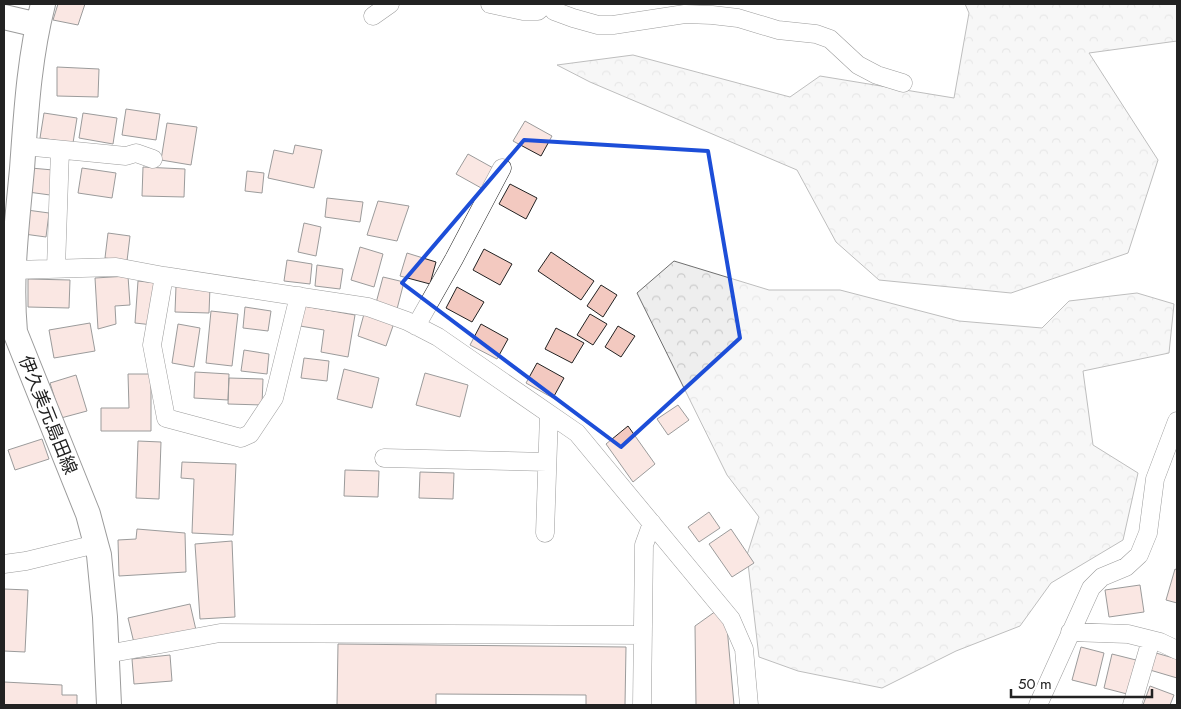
<svg xmlns="http://www.w3.org/2000/svg" width="1181" height="709" font-family="Jost,'Noto Sans JP',sans-serif">
<defs>
<pattern id="forest-crowns" width="20" height="18" patternUnits="userSpaceOnUse" patternTransform="scale(1.25)"><rect width="20" height="18" fill="#eee"/><path d="M2 6a3 3 0 1 1 6 0M12 15a3 3 0 1 1 6 0" fill="none" stroke="#ccc"/></pattern>
</defs>
<rect width="100%" height="100%" fill="#fff"/>
<path fill="url(#forest-crowns)" stroke="#6f6f6f" d="M965,4H1177V41L1089,53L1158,160L1128,253L1011,293L879,280L836,242L797,170L590,82L557,65L633,55L790,97L820,76L954,98L969,13Z
M674,261L769,290H840L959,321L1042,328L1069,301L1137,293L1174,304L1169,353L1083,371L1093,445L1138,473L1123,540L1051,583L1020,626L956,651L882,688L798,671L759,657L747,555L759,517L727,475L637,293Z"/>
<path fill="#f3c9c0" stroke="#222" d="M58,4H85L78,25L53,20Z
M57,67L99,69L98,97L57,96Z
M126,109L160,114L156,140L122,135Z
M44,113L77,118L73,143L40,138Z
M83,113L117,118L113,144L79,138Z
M525,121L552,136L541,156L513,141Z
M167,123L197,127L191,165L161,160Z
M295,145L322,150L314,188L268,178L274,150L293,154Z
M468,154L495,169L483,189L456,174Z
M143,167L185,169L184,197L142,196Z
M31,168L53,170L50,195L28,192Z
M82,168L116,173L112,198L78,193Z
M247,171L264,173L262,193L245,191Z
M510,184L537,198L526,219L499,204Z
M327,198L363,202L360,222L325,217Z
M378,201L409,206L397,241L367,235Z
M27,210L49,213L46,237L24,234Z
M304,223L321,227L316,256L298,252Z
M108,233L130,236L127,261L105,258Z
M360,247L383,254L374,287L351,280Z
M484,249L512,264L500,285L473,270Z
M551,252L594,281L581,300L538,271Z
M407,253L436,262L430,284L400,276Z
M287,260L312,264L310,284L284,281Z
M317,265L343,269L340,289L315,286Z
M128,276L130,305L115,306L116,324L98,329L95,278Z
M383,277L404,282L397,309L376,303Z
M28,279L70,280L69,308L28,307Z
M138,281L156,283L153,325L135,323Z
M601,285L617,295L603,317L587,306Z
M176,286L210,287L209,313L175,312Z
M457,287L484,302L472,322L446,308Z
M304,306L355,315L348,357L321,352L324,330L300,326Z
M245,307L271,311L268,331L243,328Z
M211,311L238,314L232,366L206,363Z
M364,314L394,323L386,346L358,336Z
M590,314L607,324L593,345L577,335Z
M90,323L95,351L54,358L49,330Z
M178,324L200,328L194,367L172,363Z
M481,324L508,339L497,359L470,345Z
M618,326L635,336L621,357L605,347Z
M556,328L584,343L572,363L545,349Z
M244,350L269,354L267,374L241,371Z
M304,358L329,361L327,381L301,378Z
M537,363L564,378L553,398L526,383Z
M344,369L379,378L372,408L337,399Z
M195,372L229,374L228,400L194,398Z
M425,373L468,385L460,417L416,405Z
M128,374H151V431H101V408H129Z
M76,375L87,411L61,418L50,383Z
M229,378L263,379L262,405L228,404Z
M678,405L689,420L668,435L657,419Z
M628,426L655,464L633,482L606,444Z
M42,439L49,459L15,470L8,450Z
M138,441L161,442L159,499L136,498Z
M182,462L236,464L233,535L192,533L194,479L181,478Z
M345,470L379,471L378,497L344,496Z
M420,472L454,473L453,499L419,498Z
M709,512L720,528L699,542L688,527Z
M137,529L185,533L186,572L119,576L118,540L136,539Z
M731,529L754,563L732,577L709,544Z
M232,541L235,617L200,619L195,544Z
M1175,569L1177,570V603L1166,600Z
M1140,585L1144,612L1109,617L1105,590Z
M4,589L28,590L25,652L4,651Z
M190,604L196,630L134,643L128,618Z
M716,611L727,627L734,705H696L695,626Z
M338,644L626,647L625,705H586V695L436,694V705H337Z
M1081,647L1104,653L1096,686L1072,680Z
M1156,653L1177,659V678L1150,670Z
M1112,654L1136,660L1127,694L1104,688Z
M170,655L172,681L134,684L132,659Z
M4,682L62,685V695H77V705H4Z
M1150,686L1174,695L1170,705H1143Z"/>
<g fill="none" stroke-linecap="round" stroke-linejoin="round">
<defs>
<path id="street" d="M490,4L523,11H538L545,4
M550,4L554,11L573,18L598,25H613L685,14L712,15L738,18L778,30L816,34L830,39L858,65L877,75L903,83
M373,16L390,4
M24,146L126,156L136,153L153,159
M4,265L14,270L116,267L164,276L368,307L407,321L438,337L577,433L731,619L744,649L749,705
M56,268L60,150
M164,276L152,345L166,418L241,438L250,434L274,398L299,296
M416,326L454,259L502,168
M384,458L547,462
M545,533L549,414
M4,564L26,561L96,544
M1070,632L1128,634L1160,642L1177,650
M107,654L220,633L643,635
M642,705L644,545L652,523
M1038,705L1091,588L1102,577L1126,567L1139,555L1148,533L1155,479L1177,421
M1132,705L1151,640"/>
<path id="secondary" d="M43,4C29,58 26,114 22,169C17,223 10,278 15,332L88,514L96,544L99,555L105,617L109,705
M4,17L38,25"/>
</defs>
<use href="#street" stroke="#222" stroke-width="19"/>
<use href="#secondary" stroke="#222" stroke-width="26"/>
<use href="#street" stroke="#fff" stroke-width="18"/>
<use href="#secondary" stroke="#fff" stroke-width="24"/>
</g>
<path d="M0 0H1181V709H0ZM524,140L708,151L740,338L621,447L402,283Z" fill="#fff" fill-opacity=".55" fill-rule="evenodd"/>
<path fill="none" stroke="#1d4ed8" stroke-width="4" stroke-linejoin="round" d="M524,140L708,151L740,338L621,447L402,283Z"/>
<g text-anchor="middle" dominant-baseline="central" stroke-width="4" stroke-linejoin="round" paint-order="stroke">
<g font-size="18" fill="#222" stroke="#fff">
<text transform="translate(48 415) rotate(68)">伊久美元島田線</text>
</g>
</g>
<rect width="1181" height="709" fill="none" stroke="#222222" stroke-width="10"/>
<path d="M1011 689v8h141v-8" fill="none" stroke="#222222" stroke-width="2.5"/>
<text x="1018" y="689" font-size="15" fill="#222222" stroke="#ffffff" stroke-width="4" paint-order="stroke">50 m</text>
</svg>
